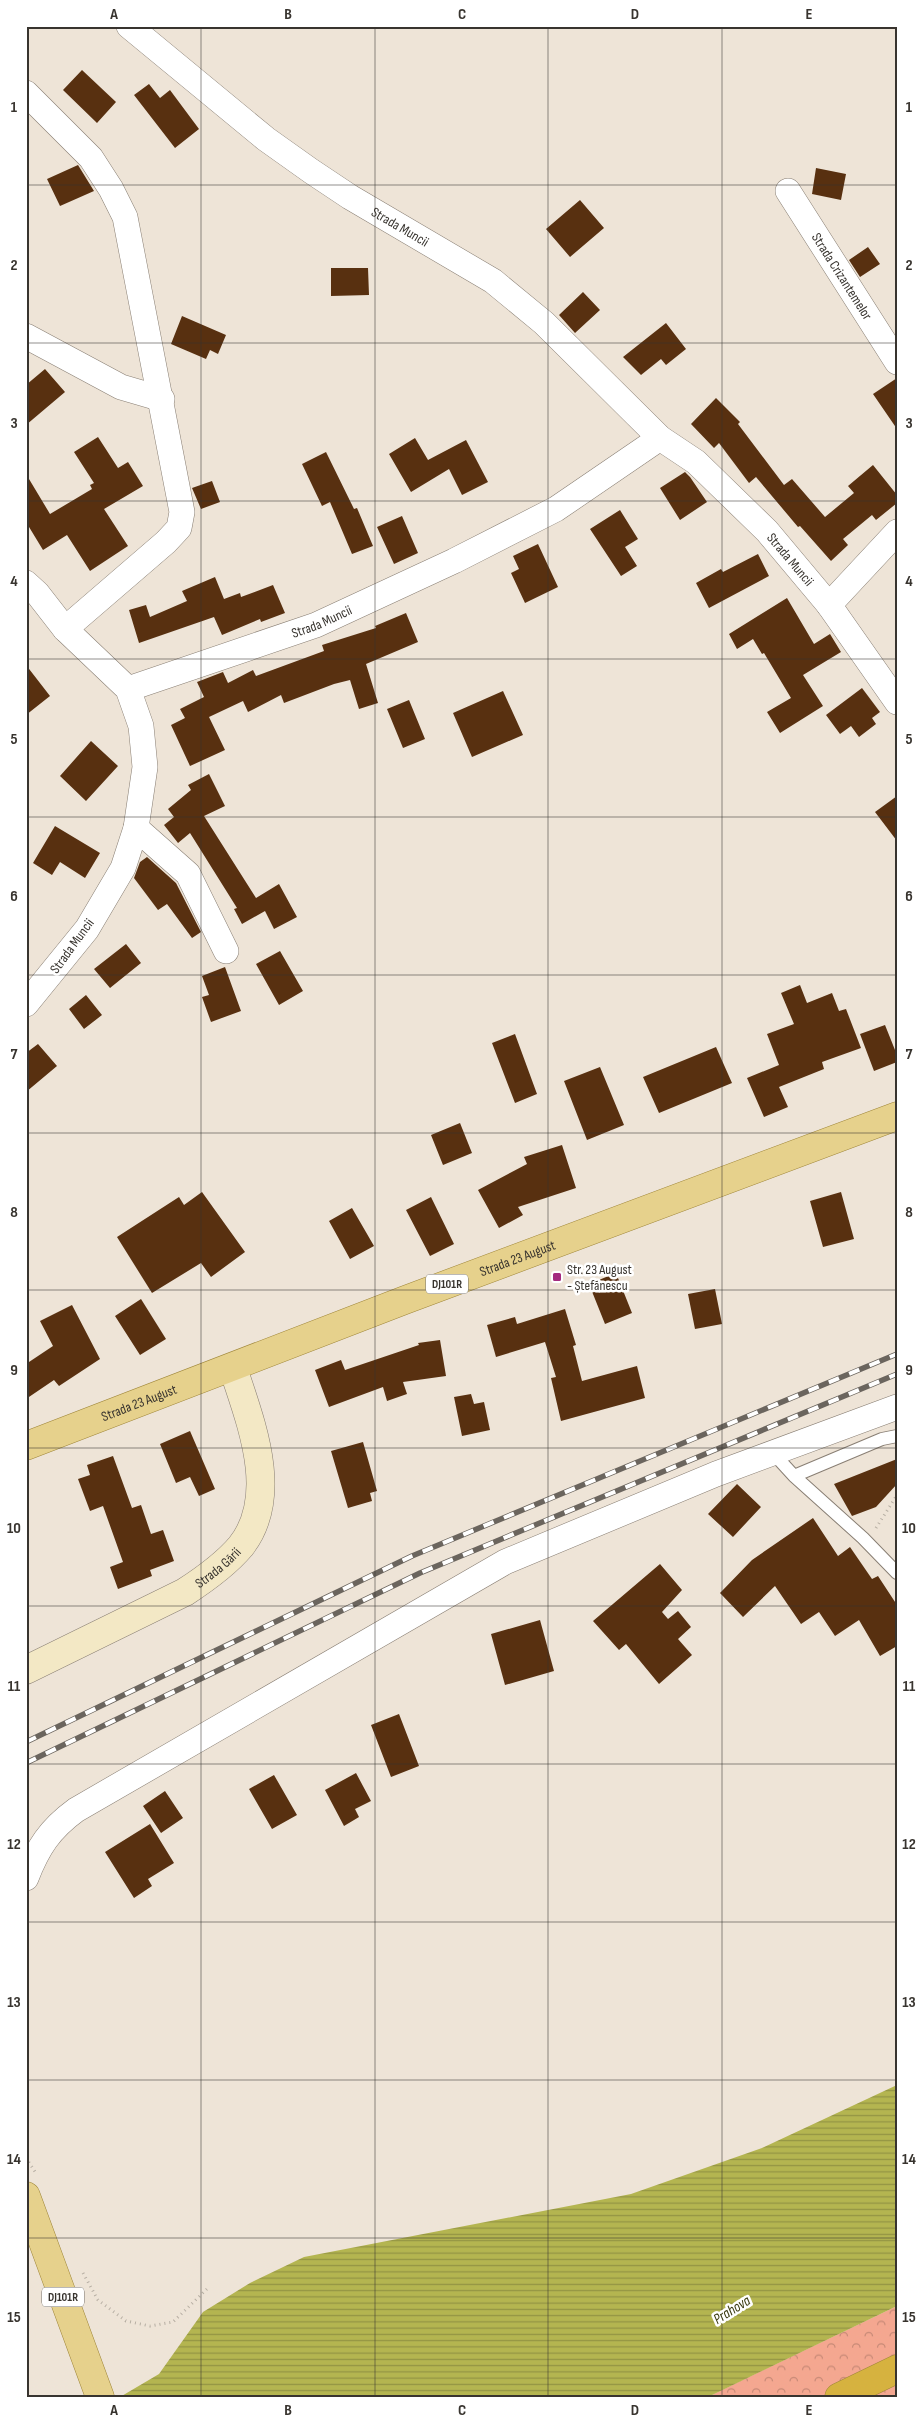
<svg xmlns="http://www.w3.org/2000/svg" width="923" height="2423" font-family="'Sofia Sans Condensed',sans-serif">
<defs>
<pattern id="forest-crowns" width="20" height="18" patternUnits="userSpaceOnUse" patternTransform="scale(1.25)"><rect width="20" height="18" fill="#f4a790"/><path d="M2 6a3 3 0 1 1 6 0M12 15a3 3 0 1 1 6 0" fill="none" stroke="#c78976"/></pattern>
<pattern id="water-rules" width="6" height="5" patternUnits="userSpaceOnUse" patternTransform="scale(1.25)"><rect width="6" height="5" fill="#b4b550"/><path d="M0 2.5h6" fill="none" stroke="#939443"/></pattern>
</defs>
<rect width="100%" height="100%" fill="#eee4d7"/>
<path fill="url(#forest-crowns)" d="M897,2306V2397H708L722,2390Z"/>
<path fill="url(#water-rules)" d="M897,2085V2306L708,2397H120L159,2374L203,2312L250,2283L304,2257L631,2194L762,2148Z"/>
<path fill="#583010" d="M82,70L116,102L97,123L63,90Z
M149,84L160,98L170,90L199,129L175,148L134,95Z
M78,165L94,191L60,206L47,179Z
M816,168L846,174L841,200L812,194Z
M580,200L604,228L570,257L546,229Z
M868,247L880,264L860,277L849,260Z
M331,268H368L369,295L331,296Z
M583,292L600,310L575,333L559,315Z
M182,316L226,335L218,354L210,350L206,359L171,344Z
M666,323L686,349L666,365L661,359L641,375L623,357Z
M45,369L65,392L26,425V385Z
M897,378V429L873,394Z
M716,398L740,422L738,424L784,485L792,479L825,517L854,493L848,486L873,465L897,495V503L876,520L872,515L843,539L848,545L831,561L800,526L798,527L756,477L749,483L719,443L714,448L691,424Z
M98,437L118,468L128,462L143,486L104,509L128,546L90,571L67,535L43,550L26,522V474L50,514L92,489L90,485L94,483L74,452Z
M415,438L428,460L466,440L488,482L462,495L449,469L411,492L389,454Z
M326,452L354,509L357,508L373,546L352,554L330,502L322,506L302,464Z
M685,472L690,477L707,502L680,520L660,488Z
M212,481L220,502L201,509L192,488Z
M620,510L638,539L625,547L637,566L621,576L590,529Z
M402,516L418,553L394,564L377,527Z
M538,544L558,587L525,603L511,573L519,569L513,556Z
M758,554L769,576L709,608L696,583L721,569L723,572Z
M215,577L224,599L240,593L241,597L273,585L285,613L261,622L260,619L222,635L214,617L139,643L129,610L146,605L150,617L187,601L182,591Z
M787,598L814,644L830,634L841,652L803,675L823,706L780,733L767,712L791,698L764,653L762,654L753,639L737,649L729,634Z
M406,613L418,642L366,664L378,703L359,709L350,680L334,684L284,703L281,695L248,712L243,701L209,717L225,750L190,766L171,725L185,718L180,709L204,697L197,682L223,672L228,683L253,670L256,676L324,651L322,645L376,628L375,626Z
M26,665L50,696L26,715Z
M862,688L880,712L872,718L876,724L859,737L851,726L840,734L826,715Z
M503,691L523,735L472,757L453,713Z
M409,700L425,739L403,748L387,709Z
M91,741L118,766L86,801L60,776Z
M209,774L225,806L204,816L256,898L279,884L297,917L274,929L265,911L242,924L234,909L237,908L190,833L178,843L164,825L174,817L168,809L191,790L188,785Z
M897,796V841L875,812Z
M55,826L100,853L85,878L60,862L52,875L33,863Z
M147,857L176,883L201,932L192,938L167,904L158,910L134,878L140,862Z
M126,944L141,963L110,988L94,969Z
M280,951L303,991L279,1005L256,964Z
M225,967L241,1011L211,1022L202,997L209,995L202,976Z
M800,985L807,1003L832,993L839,1011L846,1009L861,1048L822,1062L824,1069L779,1087L788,1107L764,1117L747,1078L779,1065L767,1034L794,1024L781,993Z
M86,995L102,1015L84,1029L69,1009Z
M885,1025L897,1055V1062L874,1071L860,1034Z
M515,1034L537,1094L515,1103L492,1043Z
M38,1044L57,1066L26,1092V1053Z
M716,1047L732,1083L659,1113L643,1077Z
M600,1067L624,1125L587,1140L564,1081Z
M460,1123L472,1153L443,1165L431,1135Z
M562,1145L576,1188L518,1207L523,1215L499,1228L478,1190L527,1164L524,1157Z
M202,1192L245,1252L211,1277L201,1263L152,1293L117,1237L179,1197L184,1205Z
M841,1192L854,1239L823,1247L810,1201Z
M431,1197L454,1244L430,1256L406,1210Z
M352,1208L374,1246L350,1259L329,1221Z
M616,1273L632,1313L605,1324L589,1284Z
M715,1289L722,1324L695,1329L688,1294Z
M141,1299L166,1339L140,1355L115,1316Z
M72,1305L100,1359L59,1386L54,1380L26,1399V1364L53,1346L40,1321Z
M565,1309L576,1345L573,1346L582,1381L637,1366L645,1398L561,1421L551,1378L556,1377L545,1342L496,1357L487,1325L515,1317L517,1324Z
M440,1340L446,1376L403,1382L407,1394L387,1401L383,1387L329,1407L315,1370L341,1360L345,1370L419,1345L418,1343Z
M471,1394L474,1404L484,1402L490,1430L462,1436L454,1397Z
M190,1431L215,1489L199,1496L190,1477L176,1483L160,1444Z
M363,1442L377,1491L370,1493L372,1501L348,1508L331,1451Z
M113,1456L132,1508L141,1505L151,1534L163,1530L174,1561L150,1570L152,1576L118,1589L110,1567L123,1562L103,1506L90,1511L78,1479L90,1475L87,1465Z
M897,1459V1484L876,1507L852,1516L834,1484Z
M737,1484L761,1507L733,1537L708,1514Z
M813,1518L838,1556L850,1547L872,1579L878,1576L897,1605V1646L880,1656L859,1620L835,1636L819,1612L801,1624L775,1586L743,1617L720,1593L752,1560Z
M660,1564L682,1590L662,1612L668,1619L678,1611L691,1627L678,1639L692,1655L659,1684L626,1644L619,1650L593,1621Z
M540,1620L554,1671L505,1685L491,1634Z
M399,1714L419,1766L391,1777L371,1725Z
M356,1773L371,1801L355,1809L359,1817L344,1826L325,1790Z
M274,1775L297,1815L272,1829L249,1789Z
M165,1791L183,1818L161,1833L143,1806Z
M150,1824L174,1863L148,1879L152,1886L134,1898L105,1852Z"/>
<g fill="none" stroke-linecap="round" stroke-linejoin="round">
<defs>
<path id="lane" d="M773,1453L794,1476L882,1439L897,1436
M794,1476L863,1538L897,1573"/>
<g id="street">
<path id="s1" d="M129,26L266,139L311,171L350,197L493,281L544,323L660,438L696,462L767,531L829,605L897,702"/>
<path d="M26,93L91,158L111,189L125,217L182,512L179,528L166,542L65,629"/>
<path id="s2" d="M788,191L897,362"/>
<path d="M26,336L121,387L162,399"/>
<path d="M26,583L37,593L65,629L128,689L141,726L145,767L136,828L123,868L87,929L26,1004"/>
<path d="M829,605L897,532"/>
<path id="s3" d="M128,689L316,625L454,561L556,509L660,438"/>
<path d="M136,828L188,874L226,951"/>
<path d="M26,1878C38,1847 50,1829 76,1810L505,1562L716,1474L897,1407"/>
</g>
<g id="secondary">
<path id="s4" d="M26,1670L185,1592C205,1579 225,1565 241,1546C281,1495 250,1421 233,1368"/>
</g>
<g id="primary">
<path id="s5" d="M26,1446L405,1300L897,1116"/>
<path d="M26,2196L100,2397"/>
</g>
<path id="highway" d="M839,2397L897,2369"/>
</defs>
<use href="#lane" stroke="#897f74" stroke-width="14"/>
<use href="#street" stroke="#897f74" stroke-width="26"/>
<use href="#secondary" stroke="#897f74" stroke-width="29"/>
<use href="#primary" stroke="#9f8639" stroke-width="29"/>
<use href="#highway" stroke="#9f8639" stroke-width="29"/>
<path stroke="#b6aea3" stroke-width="3" stroke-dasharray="1 4" stroke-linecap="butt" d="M876,1528L897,1495
M26,2158L36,2173
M83,2273L98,2300L126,2321L150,2326L173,2322L209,2287"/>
<use href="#lane" stroke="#fff" stroke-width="12"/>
<use href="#street" stroke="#fff" stroke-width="25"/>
<use href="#secondary" stroke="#f3e8c5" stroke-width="28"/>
<use href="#primary" stroke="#e6d18c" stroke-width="28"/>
<use href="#highway" stroke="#d6b23f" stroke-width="28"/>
<defs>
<path id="rail" d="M26,1742L412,1556L897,1354
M26,1763L420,1573L897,1374"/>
</defs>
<use href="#rail" stroke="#6b655e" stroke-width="5.5"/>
<use href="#rail" stroke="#fff" stroke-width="4" stroke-dasharray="11" stroke-linecap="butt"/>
</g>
<path fill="none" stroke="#38342f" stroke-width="1" stroke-opacity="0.55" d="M201,26V2397M375,26V2397M548,26V2397M722,26V2397M26,185H897M26,343H897M26,501H897M26,659H897M26,817H897M26,975H897M26,1133H897M26,1290H897M26,1448H897M26,1606H897M26,1764H897M26,1922H897M26,2080H897M26,2238H897"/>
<rect fill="#a42a7f" stroke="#fff" stroke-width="2" x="552" y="1272" width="10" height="10" rx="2.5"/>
<g text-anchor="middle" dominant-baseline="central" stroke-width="5" stroke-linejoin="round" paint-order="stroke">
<g fill="#fff" stroke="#74716d" stroke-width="1">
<rect x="426" y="1274.5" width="42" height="19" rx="4"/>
<rect x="42" y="2287.5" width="42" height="19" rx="4"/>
</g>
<g font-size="12" font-weight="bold" fill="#38342f">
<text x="447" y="1284">DJ101R</text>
<text x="63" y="2297">DJ101R</text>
</g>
<g font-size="14" fill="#38342f" stroke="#fff">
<text stroke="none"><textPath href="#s1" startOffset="338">Strada Muncii</textPath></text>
<text stroke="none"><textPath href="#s2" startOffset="101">Strada Crizantemelor</textPath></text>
<text stroke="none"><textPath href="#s1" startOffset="854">Strada Muncii</textPath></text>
<text stroke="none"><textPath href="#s3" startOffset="205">Strada Muncii</textPath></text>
<text transform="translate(72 946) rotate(-54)">Strada Muncii</text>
<text stroke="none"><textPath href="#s5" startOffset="526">Strada 23 August</textPath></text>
<text stroke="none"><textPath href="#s5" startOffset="121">Strada 23 August</textPath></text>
<text stroke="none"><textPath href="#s4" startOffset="218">Strada Gării</textPath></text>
</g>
<g font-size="14" fill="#38342f" stroke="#fff" text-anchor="start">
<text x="567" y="1269">Str. 23 August<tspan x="567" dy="16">- Ștefănescu</tspan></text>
</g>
<g font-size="15" font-style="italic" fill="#3b3b11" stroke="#fff">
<text transform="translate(732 2310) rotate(-32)">Prahova</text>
</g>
</g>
<rect width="923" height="2423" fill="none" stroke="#ffffff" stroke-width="55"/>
<rect x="28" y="28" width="868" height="2368" fill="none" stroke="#38342f" stroke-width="2"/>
<g font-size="16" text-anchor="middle" font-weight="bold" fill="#38342f">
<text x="114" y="19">A</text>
<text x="288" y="19">B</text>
<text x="462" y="19">C</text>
<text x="635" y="19">D</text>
<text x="809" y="19">E</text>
<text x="14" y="112">1</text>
<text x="909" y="112">1</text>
<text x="14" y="270">2</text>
<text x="909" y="270">2</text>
<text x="14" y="428">3</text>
<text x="909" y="428">3</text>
<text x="14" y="586">4</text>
<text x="909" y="586">4</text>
<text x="14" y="744">5</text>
<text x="909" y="744">5</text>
<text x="14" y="901">6</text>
<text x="909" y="901">6</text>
<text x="14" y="1059">7</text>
<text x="909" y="1059">7</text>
<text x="14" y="1217">8</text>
<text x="909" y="1217">8</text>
<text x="14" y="1375">9</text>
<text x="909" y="1375">9</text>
<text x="14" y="1533">10</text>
<text x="909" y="1533">10</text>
<text x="14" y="1691">11</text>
<text x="909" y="1691">11</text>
<text x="14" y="1849">12</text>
<text x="909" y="1849">12</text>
<text x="14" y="2007">13</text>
<text x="909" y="2007">13</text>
<text x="14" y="2164">14</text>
<text x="909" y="2164">14</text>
<text x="14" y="2322">15</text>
<text x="909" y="2322">15</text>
<text x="114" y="2415">A</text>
<text x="288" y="2415">B</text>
<text x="462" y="2415">C</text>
<text x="635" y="2415">D</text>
<text x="809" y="2415">E</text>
</g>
</svg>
